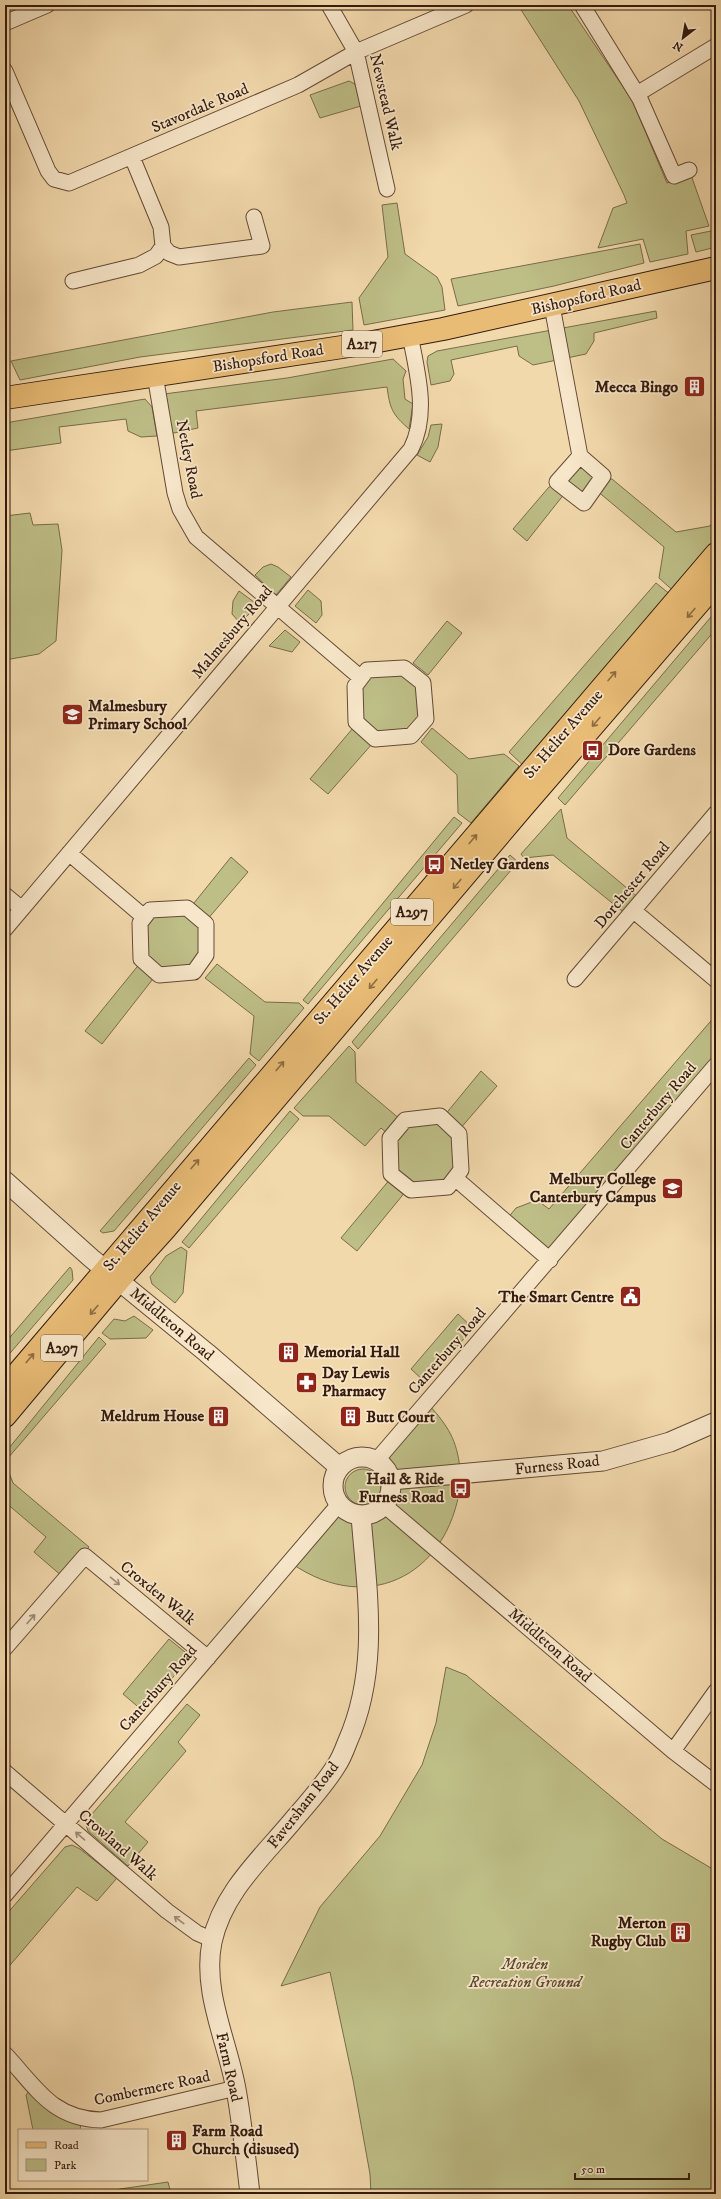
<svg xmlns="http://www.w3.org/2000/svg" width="721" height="2199" font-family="'IM FELL DW Pica',serif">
<rect width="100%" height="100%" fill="#f2d9ac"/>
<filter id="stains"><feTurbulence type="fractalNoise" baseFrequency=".005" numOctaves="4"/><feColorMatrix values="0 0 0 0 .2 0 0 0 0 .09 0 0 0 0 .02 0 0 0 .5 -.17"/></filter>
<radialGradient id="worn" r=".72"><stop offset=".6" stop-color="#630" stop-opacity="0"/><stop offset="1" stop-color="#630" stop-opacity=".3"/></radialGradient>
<path fill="#bebe87" stroke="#796c4a" d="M518,5H568L632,100L667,183L691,175L709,226L686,231L688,254L650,262L643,239L598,248L613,208L627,203L624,195L579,101Z
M349,81L355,84L361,106L320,118L310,95Z
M397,203L405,254L437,277L442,287L445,310L364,325L359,298L388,257L382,205Z
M716,230V247L696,252L691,235Z
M640,244L644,263L554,286L458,306L451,279Z
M352,302L353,330L140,357L20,380L11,361L273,312Z
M656,311L657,318L594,333V341L586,354L533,365L519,356L517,346L451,360L454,374L450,381L431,385L427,362L428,356L437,351Z
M393,359L406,371L403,379L405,399L413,404L409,429C392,414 390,409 387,387L196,411L198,428L169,434L164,394L287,378Z
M145,399L152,407L157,436L141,437L128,431L126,419L59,427L61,443L5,451V423Z
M442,424L438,447L430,462L417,455L428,437L431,425Z
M581,461L599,477L584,498L562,482Z
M605,479H612L676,532L710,526L716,518V551L678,595L659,578L664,547L596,490Z
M557,485L565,493L527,541L513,529L549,487Z
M30,513L33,525L58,524L62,550L56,641L39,654L5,660V516Z
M271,564L278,567L291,577L276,595L255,575L263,567Z
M656,583L676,599L528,770L509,752Z
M308,590L321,601L322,615L316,623L295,606Z
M239,591L258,605L240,623L232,614L233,601Z
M716,611V629L565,805L558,798Z
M447,621L462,633L428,675L413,663Z
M285,630L300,642L292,652L269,646Z
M403,671L420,685L421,718L410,731L376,737L358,721L357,687L368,672Z
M353,728L372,744L328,794L310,779Z
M432,728L469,759L504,754L519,766L471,823L458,813L457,775L421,742Z
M561,809L567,838L640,899L627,915L553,855L524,858L521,854Z
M454,817L462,823L308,1004L303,1000Z
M510,855L518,862L358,1049L352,1042Z
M231,857L248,872L206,921L190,908Z
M186,910L204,926V954L192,969L159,972L143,957V923L151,913Z
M141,962L156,975L102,1044L85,1031Z
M217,964L265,1002L299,1003L304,1008L259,1061L250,1054L254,1016L205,978Z
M716,1015V1056L548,1258L507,1219L516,1208L537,1200L549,1209Z
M349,1046L355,1052L356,1082L401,1120L389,1135L381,1128L365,1146L329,1116H303L294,1108Z
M249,1058L256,1065L114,1231L103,1233L100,1231Z
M481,1071L497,1086L459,1130L444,1116Z
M290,1111L299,1119L189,1248L182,1242Z
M439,1120L456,1135L459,1169L446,1184L412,1187L393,1172V1139L403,1122Z
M391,1178L406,1191L357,1251L341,1238Z
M181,1247L187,1251L183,1293L175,1303L152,1284L150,1277L166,1256Z
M70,1267L72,1270L73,1280L5,1359V1343Z
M458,1314L473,1328L426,1383L411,1369Z
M134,1316L153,1330L146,1338L110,1339L102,1333L114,1319L125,1321Z
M99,1337L106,1344L8,1458L5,1453Z
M429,1405C448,1426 457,1440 460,1469L397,1475L391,1462L383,1457Z
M5,1462L13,1483L89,1547L63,1577L34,1552L46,1537L5,1502Z
M345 1487a18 18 0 1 1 36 0a18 18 0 1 1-36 0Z
M461,1477C454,1571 371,1619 291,1563L337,1510C365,1533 395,1522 400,1485Z
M169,1639L185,1652L189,1659L143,1711L123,1694Z
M446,1667L466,1675L662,1839L716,1871V2194H371L370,2174L353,2080L330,1972L281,1986L320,1907L380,1836L422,1765L436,1723Z
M187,1704L200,1715L178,1742L186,1751L125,1822L148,1842L128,1866L88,1831L85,1822Z
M72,1845L80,1849L117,1878L97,1901L77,1887L5,1971V1916L65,1847Z
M32,2088L81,2123L80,2130H33L26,2095Z
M168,2182L171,2194H103L120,2189Z"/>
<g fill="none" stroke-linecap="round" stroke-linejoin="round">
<defs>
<path id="minor" d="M329,5L356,52L387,189
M582,5L640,99L674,176L689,170
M5,23L47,5
M5,71L48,171L54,179L69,183L298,85L356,52L466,5
M637,94L716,46
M132,157L161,227L163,246
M73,281L139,265L156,256L163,246L169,253L179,257L262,246L254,217
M552,306L580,456L603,476L584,503L557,482L580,456
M155,375L175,493L180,509L196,537L361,678
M404,668L423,683L426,719L411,736L375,739L356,722L355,686L367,670Z
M69,853L144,917
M5,895L22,909
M187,908L206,924V955L194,972L159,975L141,959L140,923L150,910Z
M634,911L716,980
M5,929L411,449C429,413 417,372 410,335
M575,979L716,813
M440,1116L459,1134L461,1170L448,1187L411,1190L391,1174L390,1138L405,1120Z
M455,1178L550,1260
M376,1461L716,1065
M384,1505L673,1751L716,1784
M5,1648L85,1556L208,1658
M673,1751L716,1691
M5,1772L167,1911L197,1933L213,1940
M5,1895L340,1503
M5,2054C36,2087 52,2119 101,2120L236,2088"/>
<path id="tertiary" d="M5,1181L91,1258L207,1353L339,1467
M333 1486a29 29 0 1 1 58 0a29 29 0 1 1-58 0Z
M391,1480L603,1461L670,1442L716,1422
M250,2194C246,2159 242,2123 236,2089C227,2040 202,1991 212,1942C223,1891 264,1856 295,1818C309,1802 325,1784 336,1766C341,1759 344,1751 347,1743C380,1669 367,1593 361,1516"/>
<path id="primary" d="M5,398L362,344L443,329L716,268"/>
<path id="trunk" d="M5,1388L716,554
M5,1416L119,1280L165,1229L522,808L716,583"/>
</defs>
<use href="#minor" stroke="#644a36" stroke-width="17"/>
<use href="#tertiary" stroke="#644a36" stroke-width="21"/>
<use href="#primary" stroke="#341b0e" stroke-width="24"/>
<use href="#trunk" stroke="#341b0e" stroke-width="24"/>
<use href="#minor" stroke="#f7e6c9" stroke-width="15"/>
<use href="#tertiary" stroke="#f7e6c9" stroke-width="19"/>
<use href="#primary" stroke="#e9bc76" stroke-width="22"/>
<use href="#trunk" stroke="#e9bc76" stroke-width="22"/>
</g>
<defs><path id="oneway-shaft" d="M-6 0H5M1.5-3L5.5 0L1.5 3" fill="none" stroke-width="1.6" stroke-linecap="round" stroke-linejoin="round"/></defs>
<g stroke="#8e6c42">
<use href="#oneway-shaft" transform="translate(691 613) rotate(131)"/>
<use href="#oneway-shaft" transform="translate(612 676) rotate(-49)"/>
<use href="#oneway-shaft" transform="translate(596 722) rotate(131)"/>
<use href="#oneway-shaft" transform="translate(473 839) rotate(-50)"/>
<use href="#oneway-shaft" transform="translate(457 884) rotate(130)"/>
<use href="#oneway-shaft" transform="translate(373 984) rotate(130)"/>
<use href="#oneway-shaft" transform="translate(280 1066) rotate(-50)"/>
<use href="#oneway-shaft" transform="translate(195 1164) rotate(-49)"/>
<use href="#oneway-shaft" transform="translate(94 1310) rotate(130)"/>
<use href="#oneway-shaft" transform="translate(30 1358) rotate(-50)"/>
</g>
<g stroke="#9f8b75">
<use href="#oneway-shaft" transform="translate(115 1581) rotate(39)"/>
<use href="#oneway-shaft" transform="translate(31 1619) rotate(-49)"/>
<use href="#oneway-shaft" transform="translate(80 1836) rotate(-139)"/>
<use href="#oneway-shaft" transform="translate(179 1920) rotate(-143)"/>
</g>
<defs>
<symbol id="building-square" viewBox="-11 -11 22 22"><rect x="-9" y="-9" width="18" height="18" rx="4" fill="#8f2418" stroke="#f7e6c9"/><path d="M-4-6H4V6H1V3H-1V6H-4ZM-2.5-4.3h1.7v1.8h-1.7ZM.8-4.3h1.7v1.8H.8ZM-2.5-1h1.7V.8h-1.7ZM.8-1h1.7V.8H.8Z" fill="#fff"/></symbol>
<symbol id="school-square" viewBox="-11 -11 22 22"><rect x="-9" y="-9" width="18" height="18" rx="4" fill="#8f2418" stroke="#f7e6c9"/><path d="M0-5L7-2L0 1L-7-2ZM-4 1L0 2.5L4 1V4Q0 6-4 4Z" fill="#fff"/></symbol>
<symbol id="bus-square" viewBox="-11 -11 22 22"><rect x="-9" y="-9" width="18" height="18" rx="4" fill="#8f2418" stroke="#f7e6c9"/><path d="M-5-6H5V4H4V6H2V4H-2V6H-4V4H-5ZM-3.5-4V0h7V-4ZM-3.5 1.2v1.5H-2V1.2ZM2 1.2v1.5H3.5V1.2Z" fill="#fff"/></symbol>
<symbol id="university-square" viewBox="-11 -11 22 22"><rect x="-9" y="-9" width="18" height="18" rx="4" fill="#8f2418" stroke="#f7e6c9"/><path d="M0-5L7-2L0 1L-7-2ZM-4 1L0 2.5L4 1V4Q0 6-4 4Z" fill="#fff"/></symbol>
<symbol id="civic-square" viewBox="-11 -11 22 22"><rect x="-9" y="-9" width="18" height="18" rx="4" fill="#8f2418" stroke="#f7e6c9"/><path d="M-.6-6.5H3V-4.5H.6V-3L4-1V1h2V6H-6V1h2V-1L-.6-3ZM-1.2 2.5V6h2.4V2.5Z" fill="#fff"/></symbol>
<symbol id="pharmacy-square" viewBox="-11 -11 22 22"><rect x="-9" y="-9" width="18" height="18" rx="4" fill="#8f2418" stroke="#f7e6c9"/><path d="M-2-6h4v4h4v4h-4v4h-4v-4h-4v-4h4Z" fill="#fff"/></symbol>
</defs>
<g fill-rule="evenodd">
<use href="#building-square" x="682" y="374" width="25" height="25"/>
<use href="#school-square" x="60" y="702" width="25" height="25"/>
<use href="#bus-square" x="580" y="738" width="25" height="25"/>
<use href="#bus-square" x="422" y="852" width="25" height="25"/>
<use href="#university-square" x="660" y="1176" width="25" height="25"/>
<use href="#civic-square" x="618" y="1284" width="25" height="25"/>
<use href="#building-square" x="276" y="1340" width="25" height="25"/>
<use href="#pharmacy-square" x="294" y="1370" width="25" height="25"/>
<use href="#building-square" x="206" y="1404" width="25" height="25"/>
<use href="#building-square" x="338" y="1404" width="25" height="25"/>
<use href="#bus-square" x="448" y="1476" width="25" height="25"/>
<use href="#building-square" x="668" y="1920" width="25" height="25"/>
<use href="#building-square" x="164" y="2128" width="25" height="25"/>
</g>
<g text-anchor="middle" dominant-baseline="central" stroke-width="3.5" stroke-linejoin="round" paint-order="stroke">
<g fill="#f7e6c9" stroke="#6e5846" stroke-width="1">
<rect x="342" y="331" width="40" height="26" rx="3"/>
<rect x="391" y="899" width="42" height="26" rx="3"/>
<rect x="41" y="1335" width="42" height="26" rx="3"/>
</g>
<g font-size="15" font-weight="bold" fill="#341b0e">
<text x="362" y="344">A217</text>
<text x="412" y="912">A297</text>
<text x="62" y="1348">A297</text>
</g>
<g font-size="16" fill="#341b0e" stroke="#f7e6c9">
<text transform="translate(386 102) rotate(77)">Newstead Walk</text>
<text transform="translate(200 108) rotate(-23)">Stavordale Road</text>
<text transform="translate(586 297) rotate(-13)">Bishopsford Road</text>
<text transform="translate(268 358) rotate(-9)">Bishopsford Road</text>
<text transform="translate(189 459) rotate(79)">Netley Road</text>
<text transform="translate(232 632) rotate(-50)">Malmesbury Road</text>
<text transform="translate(563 734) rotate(-49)">St. Helier Avenue</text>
<text transform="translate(632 885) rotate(-50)">Dorchester Road</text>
<text transform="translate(353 980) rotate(-49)">St. Helier Avenue</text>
<text transform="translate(658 1106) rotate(-50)">Canterbury Road</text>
<text transform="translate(142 1226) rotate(-50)">St. Helier Avenue</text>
<text transform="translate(172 1324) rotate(40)">Middleton Road</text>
<text transform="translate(447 1351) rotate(-49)">Canterbury Road</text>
<text transform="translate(557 1465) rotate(-6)">Furness Road</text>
<text transform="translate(158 1593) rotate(39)">Croxden Walk</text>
<text transform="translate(550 1645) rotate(41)">Middleton Road</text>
<text transform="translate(158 1688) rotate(-49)">Canterbury Road</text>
<text transform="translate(303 1805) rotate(-52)">Faversham Road</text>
<text transform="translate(118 1845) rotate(41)">Crowland Walk</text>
<text transform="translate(229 2067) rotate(77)">Farm Road</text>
<text transform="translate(152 2088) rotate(-12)">Combermere Road</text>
</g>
<g font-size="16" font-weight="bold" fill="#341b0e" stroke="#f7e6c9" text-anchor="start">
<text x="678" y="387" text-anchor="end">Mecca Bingo</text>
<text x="88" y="706">Malmesbury<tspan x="88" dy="18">Primary School</tspan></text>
<text x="608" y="750">Dore Gardens</text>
<text x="450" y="864">Netley Gardens</text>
<text x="656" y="1179" text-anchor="end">Melbury College<tspan x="656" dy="18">Canterbury Campus</tspan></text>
<text x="614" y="1297" text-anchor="end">The Smart Centre</text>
<text x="304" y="1352">Memorial Hall</text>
<text x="322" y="1373">Day Lewis<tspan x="322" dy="18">Pharmacy</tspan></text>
<text x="204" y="1416" text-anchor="end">Meldrum House</text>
<text x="366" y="1417">Butt Court</text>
<text x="444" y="1479" text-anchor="end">Hail &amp; Ride<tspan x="444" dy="18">Furness Road</tspan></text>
<text x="666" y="1923" text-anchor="end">Merton<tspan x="666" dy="18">Rugby Club</tspan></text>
<text x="192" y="2131">Farm Road<tspan x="192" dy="18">Church (disused)</tspan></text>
</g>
<g font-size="16" font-style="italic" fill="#5d4c32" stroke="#f7e6c9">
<text x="525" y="1964">Morden<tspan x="525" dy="18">Recreation Ground</tspan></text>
</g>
</g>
<rect width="721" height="2199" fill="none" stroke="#f2d9ac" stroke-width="20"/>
<rect x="6" y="6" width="709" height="2187" fill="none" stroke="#341b0e" stroke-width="2"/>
<rect x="10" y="10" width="701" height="2179" fill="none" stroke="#341b0e"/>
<rect x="18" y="2129" width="130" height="52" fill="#f7e6c9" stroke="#a9957e"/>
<rect x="26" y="2142" width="20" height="6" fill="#e9bc76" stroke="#a9957e"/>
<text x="54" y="2149" font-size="12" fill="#341b0e">Road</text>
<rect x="26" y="2159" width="20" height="12" fill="#bebe87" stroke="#a9957e"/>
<text x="54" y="2169" font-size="12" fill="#341b0e">Park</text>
<g transform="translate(683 38) rotate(211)" stroke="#f7e6c9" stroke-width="3" paint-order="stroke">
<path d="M0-3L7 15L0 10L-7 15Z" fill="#341b0e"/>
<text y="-6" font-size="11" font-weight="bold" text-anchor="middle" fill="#341b0e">N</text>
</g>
<path d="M575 2173v6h114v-6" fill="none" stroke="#341b0e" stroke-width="2"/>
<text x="581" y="2173" font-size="12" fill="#341b0e" stroke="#f7e6c9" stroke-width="3" paint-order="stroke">50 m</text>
<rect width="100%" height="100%" filter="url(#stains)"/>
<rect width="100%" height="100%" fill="url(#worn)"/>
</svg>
